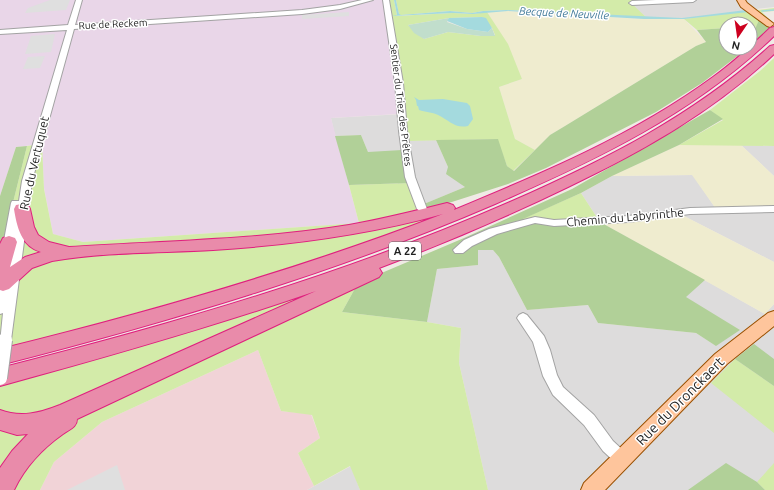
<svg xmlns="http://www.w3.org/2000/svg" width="774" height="490" font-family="Ubuntu,sans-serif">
<rect width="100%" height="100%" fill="#f0eae5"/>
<path fill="#dddcdc" d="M665,0H774V7L756,9L762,12L684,19L646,17L630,3Z
M404,114L410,141L436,140L448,167L465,187L419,206L368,152L361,135L335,136L331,118Z
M741,145L774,146V176Z
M693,175L716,209L774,208V262L680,214L600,222L581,193L612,176Z
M478,250H493L499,257L527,310L588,305L598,323L696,333L715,345L685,297L705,280L765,314L774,304V490H488L459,363L461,328L427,322L437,269L478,265Z
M351,466L360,490H307Z"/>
<path fill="#f1d3d7" d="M258,350L281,411L311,414L320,438L298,453L314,486L307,490H40L54,462L102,422Z"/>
<path fill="#e9d6e8" d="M0,0H366L369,2L374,0H383L399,101L398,114L331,118L359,223L83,242L53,234L44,188L42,144L16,147L0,196Z"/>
<path fill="#efeccf" d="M508,11L644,19H684L706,42L696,46L565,126L550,135L535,150L515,139L499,87L522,79L487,12Z
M679,145H741L774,176V208L716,209L692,175L612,176Z
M680,214L774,262V304L765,314L600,222Z"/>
<path fill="#d3eba9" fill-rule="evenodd" d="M383,0H394L397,15L396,16L453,13L473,14L487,12L508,44L522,79L499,87L515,139L535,150L513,171L507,166L497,139L410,141L404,114L399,101ZM482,17L492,28L495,35L481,36L448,32L424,39L408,25L449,18Z
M396,0H665L631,3L646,17H645L506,10L483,11L472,13L450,11L401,15H399Z
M774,8V11L762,12L773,23L770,26L758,23L755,29L750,28V24H726V28L697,30L684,19Z
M774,58V146L679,145L723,120L710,110L760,71Z
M42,144L44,189L53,234L83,242L359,223L349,185L410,183L419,206L430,209L437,216L385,236L274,274L19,346L0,350V255L27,146Z
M581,193L600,222L553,226L522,219Z
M353,276L358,283L342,312L427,322L461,328L459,363L488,490H360L350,466L314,486L298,453L320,438L312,415L281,411L258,350L102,422L54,462L40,490H0V384L164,340Z
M735,359L774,386V433L711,383Z
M774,463V490H765L757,482Z"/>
<path fill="#b1d098" d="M759,20L770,26L765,33L750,46V28L755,29Z
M726,28V48H748L702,83L656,112L546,168L508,184L430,209L419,206L465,187L446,174L448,167L436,140L498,139L507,166L514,171L550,135L565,126L696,46L706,42L697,30Z
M710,110L723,119L679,145L612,176L581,193L523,219L553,226L600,222L705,280L686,297L740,330L716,346L696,333L598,323L588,305L527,310L499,257L493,250H478V265L437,269L427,322L342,312L358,283L464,238L572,189Z
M361,135L368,152L402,150L410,183L349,185L335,136Z
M27,146L0,255V196L16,147Z
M754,344L774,359V386L735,359Z
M726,463L757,482L765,490H688Z"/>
<path fill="#c1decc" d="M449,18L447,22L467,29L488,32L492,28L495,36H481L448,32L424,39L414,33L408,25Z"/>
<path fill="#dfdfdf" d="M50,0H70L66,10L25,13L28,8Z
M349,12V16L302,19V15Z
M55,34L51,52L25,54L31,36Z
M45,56L40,68L23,69L28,57Z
M117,465L125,490H67Z"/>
<path fill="#a4dade" d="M394,0H396L399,14L401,15L450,11L472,13L483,11L506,10L682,18L746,10L749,12L684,19H644L508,11L473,14L453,13L392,16L397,15Z
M482,17L486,18L492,28L488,32L467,29L447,21L449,18Z
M414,97L419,100L443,99L467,103L470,106L473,119L468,126C455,129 449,120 438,115C432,112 425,112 419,110L418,106H417L416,100Z"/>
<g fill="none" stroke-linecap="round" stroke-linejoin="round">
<path stroke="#a4dade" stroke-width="1.5" d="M762,11L774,10"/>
<defs>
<path id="minor" d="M76,0H82L75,25L302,10L340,5L362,0H373L340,9L302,14L74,29L32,181L11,340L10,344L5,345L0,343L3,313L0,314V273L4,272L8,274L11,254H4L2,251L11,203L12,201H19L22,181L67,30L0,34V30L68,25Z
M383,0H389L403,83L407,131L415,177L427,209L422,212L417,209L405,177L399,131L395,83Z
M656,0H696L693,2L632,5L629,3L632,1Z
M774,206V212L690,214L628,222L554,226L535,223L497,234L472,246L463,253H455L453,250L464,240L489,229L535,217L554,220L628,216L690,208Z
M523,313L527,315L544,336L550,350L557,375L563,387L594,415L613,441L627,454L630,459L627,464L622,466L617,464L603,451L584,425L553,395L543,376L533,342L517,318L519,315Z"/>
<path id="major" d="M737,0H745L747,3L774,24L770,27L767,26L741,7Z
M774,311V326L727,364L605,490H581L584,483L715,354L768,313Z"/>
<path id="highway" d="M774,27V36C693,114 596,160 495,204C335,273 168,322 0,365V349C150,312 298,270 443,214C367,235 291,245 213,250C160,253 105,252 52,261L32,268L9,289L3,291L0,290V244L3,238L9,236L15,238L17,242L10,267L25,257L41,252C21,246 17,227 14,209L16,205L22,204L28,205L30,209L34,227L38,235L49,242L69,247C162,241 257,240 349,225C382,219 415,211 447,203L453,205L455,208L454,210C543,173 634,135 713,77C734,62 752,45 770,28Z
M774,45V54C714,111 643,151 568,187C506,217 443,244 379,268L382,273L379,277L77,419C77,427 70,429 63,434C43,448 25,467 14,490H0V468L12,451L28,434L17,435L0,430V410C21,418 40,413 60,405L316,291C212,327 106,357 0,386V368C174,324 346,274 510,202C605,160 693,116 770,46Z"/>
</defs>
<use href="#minor" stroke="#a3a3a3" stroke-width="2"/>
<use href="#major" stroke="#995000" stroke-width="2"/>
<use href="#highway" stroke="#df207e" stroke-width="2"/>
<use href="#minor" fill="#fff" fill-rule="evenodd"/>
<use href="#major" fill="#fec59c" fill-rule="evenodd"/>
<use href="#highway" fill="#e98baa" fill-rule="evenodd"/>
<defs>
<path id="minor-bridge" d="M0,378L5,340"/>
</defs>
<use href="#minor-bridge" stroke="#a3a3a3" stroke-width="16" stroke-linecap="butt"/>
<use href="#minor-bridge" stroke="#fff" stroke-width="14"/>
</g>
<g text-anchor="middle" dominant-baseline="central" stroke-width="3" stroke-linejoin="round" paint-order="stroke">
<g font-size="10" fill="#1f1f1f" stroke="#fff">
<text transform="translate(113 24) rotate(-3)">Rue de Reckem</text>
<text transform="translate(401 105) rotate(83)">Sentier du Triez des Prêtres</text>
</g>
<g font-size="11" font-style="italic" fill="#417a99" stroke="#fff">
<text transform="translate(564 13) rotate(3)">Becque de Neuville</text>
</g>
<rect fill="#fff" stroke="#626262" stroke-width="1" x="389" y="242" width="32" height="18" rx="3"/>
<g font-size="11" font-weight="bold" fill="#1f1f1f">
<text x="405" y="251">A 22</text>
</g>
<g font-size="12" fill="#1f1f1f" stroke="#fff">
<text transform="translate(34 163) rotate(-77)">Rue du Vertuquet</text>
<text transform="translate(625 217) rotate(-5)">Chemin du Labyrinthe</text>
</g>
<g font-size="14" fill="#1f1f1f" stroke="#fff">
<text transform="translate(680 401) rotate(-45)">Rue du Dronckaert</text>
</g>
</g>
<g transform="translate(738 36) rotate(193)"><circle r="19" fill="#ffffff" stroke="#a5a5a5"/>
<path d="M0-3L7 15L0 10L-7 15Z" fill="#cd001f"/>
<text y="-6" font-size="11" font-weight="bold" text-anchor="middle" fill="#1f1f1f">N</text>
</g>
</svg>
